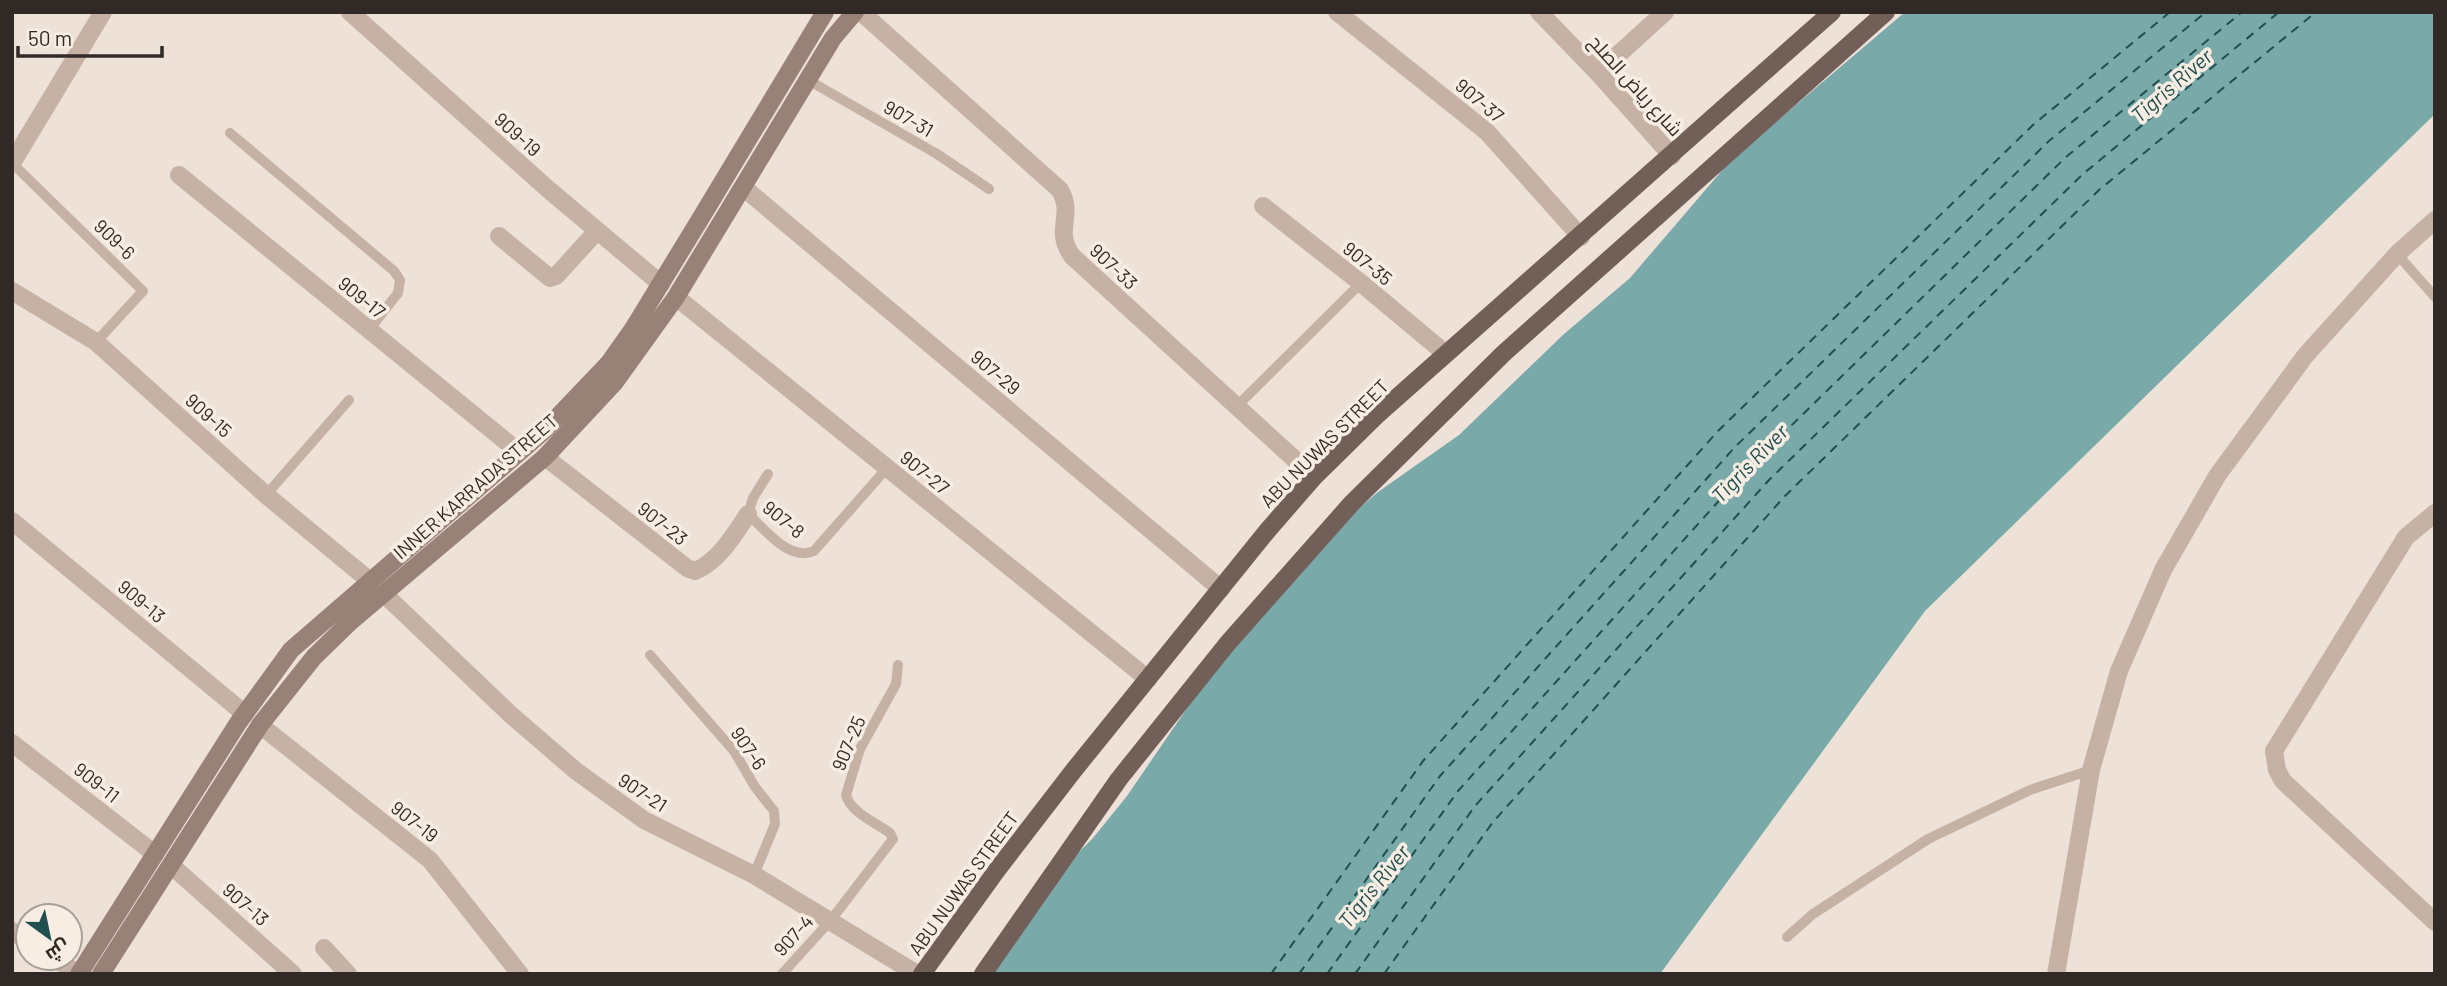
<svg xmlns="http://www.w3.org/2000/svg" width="2447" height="986" font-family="Barlow,Cairo,sans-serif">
<rect width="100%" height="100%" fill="#eee2d8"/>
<path fill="#79a9a8" d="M1905,12H2435V114L1925,611L1660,974H990L1068,863L1093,838L1127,796L1196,695L1254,621L1337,527L1378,492L1459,435L1564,334L1630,278L1731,160Z"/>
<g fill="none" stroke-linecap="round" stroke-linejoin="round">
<path stroke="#1f4f4f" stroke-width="2" stroke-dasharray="9 7" stroke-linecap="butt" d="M1271,974L1423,761L1718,431L2033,125L2170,12
M1299,974L1440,776L1735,447L2049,141L2206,12
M1327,974L1458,791L1752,464L2066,157L2242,12
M1355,974L1475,806L1769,480L2083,174L2279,12
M1384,974L1493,822L1785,496L2099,190L2316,12"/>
<path stroke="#c5b2a5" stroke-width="10" d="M808,80L937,154L989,189
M230,133L394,271L400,280L398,293L369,330
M12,163L143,291L96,342
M2397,254L2435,297
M1237,406L1361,283
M768,474L753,498L748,514C765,529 789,562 814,551L887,468
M266,495L349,400
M650,655L734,751L755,787L774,811L775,824L754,875
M1787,937L1813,914L1928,839L2030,790L2091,770
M782,974L831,920L893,839L890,833C876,823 850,812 846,795L860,749L896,684L898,665"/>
<path stroke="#c5b2a5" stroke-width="18" d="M350,12L549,190L661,284
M861,12L1060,190C1075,216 1053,229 1072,256L1314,477
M1337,12L1487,132L1581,237
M1598,73L1665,12
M12,163L103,12
M179,175L519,452
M744,188L1221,589
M1263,206L1361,283L1446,354
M499,236L550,278L556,276L597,231
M12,291L96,342L266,495L370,581
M676,297L1148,679
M545,457L687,568L695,571C718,562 735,534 748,514
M2435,513L2406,537L2274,751L2277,770L2283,781L2435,922
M12,521L245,714
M384,594L510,714L576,771L644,820L754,875L917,974
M260,725L430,860L520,974
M12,743L155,854
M172,866L293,974
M12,931L28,941
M324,948L348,974
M54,958L78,974
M2056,974L2091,770L2119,671L2163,570L2217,476L2305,356L2397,254L2435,220"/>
<path stroke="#c5b2a5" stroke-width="18" d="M1539,12L1598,73L1672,156"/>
<path stroke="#988177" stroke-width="18" d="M79,974L238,723L291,650L545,430L609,363L633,329L699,221L825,12
M101,974L260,725L314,657L349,623L545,457L615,382L676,297L833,38L855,12"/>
<path stroke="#725f58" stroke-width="18" d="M922,974L997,870L1074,770L1268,530L1314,477L1376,416L1832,12
M983,974L1119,779L1227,644L1351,504L1504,353L1886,12"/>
</g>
<g text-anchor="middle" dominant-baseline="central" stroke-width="7" stroke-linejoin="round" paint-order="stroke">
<g font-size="19" fill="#312926" stroke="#f7ede3">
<text transform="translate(1636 85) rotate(48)">شارع رياض الصلح</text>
<text transform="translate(1480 100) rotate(40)">907-37</text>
<text transform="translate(909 118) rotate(30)">907-31</text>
<text transform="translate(518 134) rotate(42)">909-19</text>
<text transform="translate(115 239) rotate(44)">909-6</text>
<text transform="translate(1368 263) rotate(39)">907-35</text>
<text transform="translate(1114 266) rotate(43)">907-33</text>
<text transform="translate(362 297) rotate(39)">909-17</text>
<text transform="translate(996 372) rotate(40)">907-29</text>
<text transform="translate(209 415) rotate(42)">909-15</text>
<text transform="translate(1324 443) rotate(-45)">ABU NUWAS STREET</text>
<text transform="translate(925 472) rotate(39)">907-27</text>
<text transform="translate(475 486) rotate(-41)">INNER KARRADA STREET</text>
<text transform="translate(784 519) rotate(39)">907-8</text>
<text transform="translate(663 523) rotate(38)">907-23</text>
<text transform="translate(142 601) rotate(40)">909-13</text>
<text transform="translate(848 743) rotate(-67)">907-25</text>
<text transform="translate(749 748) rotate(56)">907-6</text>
<text transform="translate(97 782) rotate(38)">909-11</text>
<text transform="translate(643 792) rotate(33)">907-21</text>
<text transform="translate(415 821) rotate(38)">907-19</text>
<text transform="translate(963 883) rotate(-54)">ABU NUWAS STREET</text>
<text transform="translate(246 904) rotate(41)">907-13</text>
<text transform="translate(793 935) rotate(-47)">907-4</text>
</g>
<g font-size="21" font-style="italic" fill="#1f4f4f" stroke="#f7ede3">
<text transform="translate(2171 85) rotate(-41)">Tigris River</text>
<text transform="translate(1749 463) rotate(-46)">Tigris River</text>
<text transform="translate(1373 886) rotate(-51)">Tigris River</text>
</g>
</g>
<rect width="2447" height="986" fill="none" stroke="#312926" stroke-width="28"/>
<g transform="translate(49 937) rotate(147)"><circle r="33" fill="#f7ede3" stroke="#a89f97" stroke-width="2"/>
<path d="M0-5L12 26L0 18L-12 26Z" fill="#1f4f4f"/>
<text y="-10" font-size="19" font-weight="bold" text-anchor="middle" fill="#312926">ش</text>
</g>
<path d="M18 46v10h144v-10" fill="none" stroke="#312926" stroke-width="3.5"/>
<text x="28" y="46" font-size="21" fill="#312926" stroke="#f7ede3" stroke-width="5" paint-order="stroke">50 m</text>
</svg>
